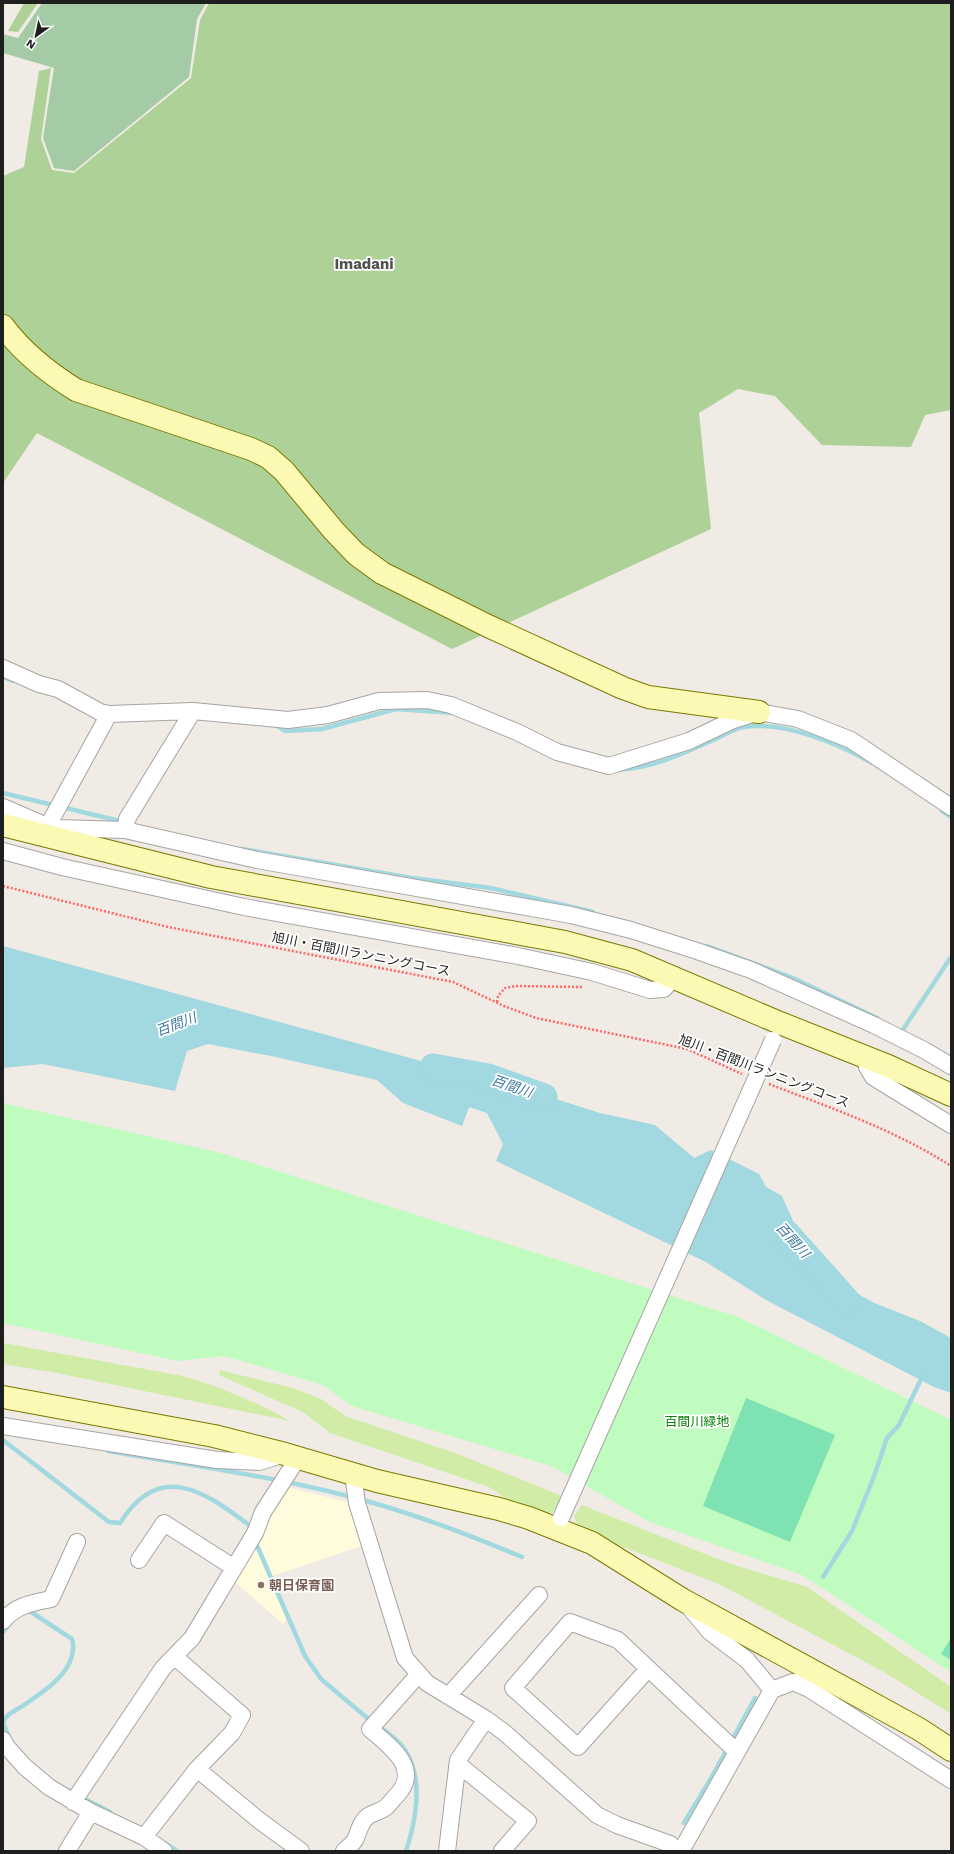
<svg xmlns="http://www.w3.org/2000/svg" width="954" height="1854" font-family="'Work Sans','Noto Sans JP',sans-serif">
<rect width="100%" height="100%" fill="#f0ebe4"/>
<path fill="#fffcdd" d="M287,1487L351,1503L364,1545L267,1578L287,1619L283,1624L233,1580L254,1547L260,1542L258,1535Z"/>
<path fill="#d0eca7" d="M3,1343L183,1376C221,1387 256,1402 290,1421L57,1373L3,1364Z
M220,1370L293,1388L321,1399L345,1416L455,1453L562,1496L557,1509L545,1516L520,1508L489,1487L330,1433L303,1412L219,1375Z
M582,1505L728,1563L807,1587L951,1687V1714L884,1672L719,1584L579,1530L574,1516Z"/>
<path fill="#aed197" d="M24,3H38L18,32L8,31Z
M209,3H951V410L925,415L911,447L822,445L775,396L738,389L699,413L711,529L452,649L37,433L3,483V176L24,167L39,71L51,68L41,139L52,170L74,173L191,78L200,20Z"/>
<path fill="#a4caa6" d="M42,3H206L197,19L189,77L74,171L54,168L43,138L54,68L3,53V34L18,38Z"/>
<path fill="#c0fcbf" d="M3,1103L221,1153L738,1317L951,1420V1672L802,1575L650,1522L551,1466L352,1406L323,1385L225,1356L177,1361L3,1323Z"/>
<path fill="#7ee2b2" d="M746,1398L835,1435L790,1542L703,1506Z
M951,1638V1660L941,1654Z"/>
<path fill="#a2d8df" d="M3,946L534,1092L600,1113L655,1125L694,1158L711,1150L759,1174L766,1187L782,1196L814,1268L872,1302L920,1321L951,1338V1393L934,1387L766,1300L706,1262L496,1161L503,1144L487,1113L469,1107L462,1126L403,1103L377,1080L271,1056L208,1044L187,1051L175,1091L43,1064L3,1068Z"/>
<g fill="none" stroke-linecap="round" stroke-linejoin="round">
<path stroke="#a2d8df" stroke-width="4.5" d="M3,677L13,681
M276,725L285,731L322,729L396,709L454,713
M618,770C652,768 680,755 711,741C721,737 734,728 744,727C784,721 838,743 872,763
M3,793L124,822
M942,811L951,817
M242,849L412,878L491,888L593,912
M707,946L793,978L877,1018
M902,1031L951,957
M3,1440L109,1522L120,1523C159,1461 203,1490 249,1525L251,1530
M108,1451C194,1466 286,1478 370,1502C423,1517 472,1536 522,1557
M255,1541L305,1656L321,1679L372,1722
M823,1577L852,1531L873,1479L887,1438L899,1425L923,1375
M3,1632L10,1623
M380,1727C388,1733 400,1741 405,1750C424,1778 416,1821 406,1851
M9,1737L3,1723C5,1715 14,1711 21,1707C43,1692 80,1670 72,1639L31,1612L26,1610
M81,1797L110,1812
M684,1823L710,1780L755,1698
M165,1843L177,1851"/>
<path stroke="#a2d8df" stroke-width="27" d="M433,1067L488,1077L544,1097
M786,1233L846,1300"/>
<defs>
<path id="street" d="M3,668L39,684L58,689L100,712L109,714L193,711L288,720L328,715L379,701L427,700L451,705L517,732L557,752L609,766L689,741L731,721L759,712L798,719L851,740L951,807
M3,807L47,826L58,828L125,830L257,860L571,915L631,930L697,951L751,970L874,1025L924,1050L951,1066
M125,830L127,819L193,711
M43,835L109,714
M3,851L62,867L244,907L518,956L592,972L650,990L664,989L674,977
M867,1058V1067L873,1077L951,1125
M3,1426L217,1460L259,1462L285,1454
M353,1474L357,1503L405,1658L427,1683L486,1719L458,1760L447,1851
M139,1560L164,1523L233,1567
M689,1607L710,1632L747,1660L772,1690L793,1682L809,1689
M3,1621C16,1605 32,1603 51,1599L77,1542
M801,1666L809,1689L951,1780
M648,1669L578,1747L513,1688L570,1622L618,1640L737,1752
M448,1696L539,1595
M486,1719L505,1733L597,1815L617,1825L670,1844L677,1851
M3,1740L7,1747L25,1767L49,1787L91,1812L144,1837L164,1851
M458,1764L528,1821L502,1851
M197,1769L260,1821L301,1851
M73,1802L163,1668L192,1638L255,1533L263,1512L298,1458
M144,1837L197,1769L232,1733L242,1715L175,1657
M67,1851L91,1812
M344,1851C348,1847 352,1845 355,1840C359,1832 360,1822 368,1816C373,1813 379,1812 385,1808C389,1805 393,1799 397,1795C422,1768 389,1746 370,1729L419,1674
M681,1851L772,1690"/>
<path id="secondary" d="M3,326C23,353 47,372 76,390L251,449L268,457L284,471L334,531L356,554L382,573L488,626L623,688L648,697L759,712
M3,825L211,877L565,942L632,960L780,1023L888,1066L951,1095
M3,1397L214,1436L285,1454L377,1481L499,1509L529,1518L592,1543L683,1600L919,1729L951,1750"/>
</defs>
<use href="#street" stroke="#a5a5a5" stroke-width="18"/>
<use href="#secondary" stroke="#797a00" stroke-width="24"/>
<path stroke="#ff6665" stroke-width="2.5" stroke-dasharray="2 2" stroke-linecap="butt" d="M3,886L168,927L453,982L504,1006L536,1018L687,1049L742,1074
M497,1002L498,996L505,988L516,986L582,987
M769,1084C831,1108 895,1130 951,1166"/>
<use href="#street" stroke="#fff" stroke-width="16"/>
<use href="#secondary" stroke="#fcf9b5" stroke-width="22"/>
<defs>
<path id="street-bridge" d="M561,1518L773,1040"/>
</defs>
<use href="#street-bridge" stroke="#a5a5a5" stroke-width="18" stroke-linecap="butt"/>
<use href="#street-bridge" stroke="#fff" stroke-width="16"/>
</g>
<circle fill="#8d6e63" stroke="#fff" stroke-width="1.5" cx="261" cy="1585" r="4"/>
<g text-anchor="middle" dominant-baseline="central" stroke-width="3.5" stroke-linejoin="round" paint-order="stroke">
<g font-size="13" fill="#1e1e1e" stroke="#fff">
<text transform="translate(361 954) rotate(11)">旭川・百間川ランニングコース</text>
<text transform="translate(764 1071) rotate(21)">旭川・百間川ランニングコース</text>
</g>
<g font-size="13" fill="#098206" stroke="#fff">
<text x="697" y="1421">百間川緑地</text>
</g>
<g font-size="13" font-weight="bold" fill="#785e54" stroke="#fff" text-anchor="start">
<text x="269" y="1585">朝日保育園</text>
</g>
<g font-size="14" font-style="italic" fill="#417ba2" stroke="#fff">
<text transform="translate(176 1024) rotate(-21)">百間川</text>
<text transform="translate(512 1086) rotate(19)">百間川</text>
<text transform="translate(793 1240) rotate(48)">百間川</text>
</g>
<g font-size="15" font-weight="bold" fill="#515151" stroke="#fff">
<text x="364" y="264">Imadani</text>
</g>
</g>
<rect width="954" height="1854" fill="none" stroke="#1e1e1e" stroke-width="8"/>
<g transform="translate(36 36) rotate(213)" stroke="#ffffff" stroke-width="3" paint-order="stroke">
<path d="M0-3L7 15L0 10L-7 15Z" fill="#1e1e1e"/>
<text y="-6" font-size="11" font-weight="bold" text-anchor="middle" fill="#1e1e1e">N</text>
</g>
</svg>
